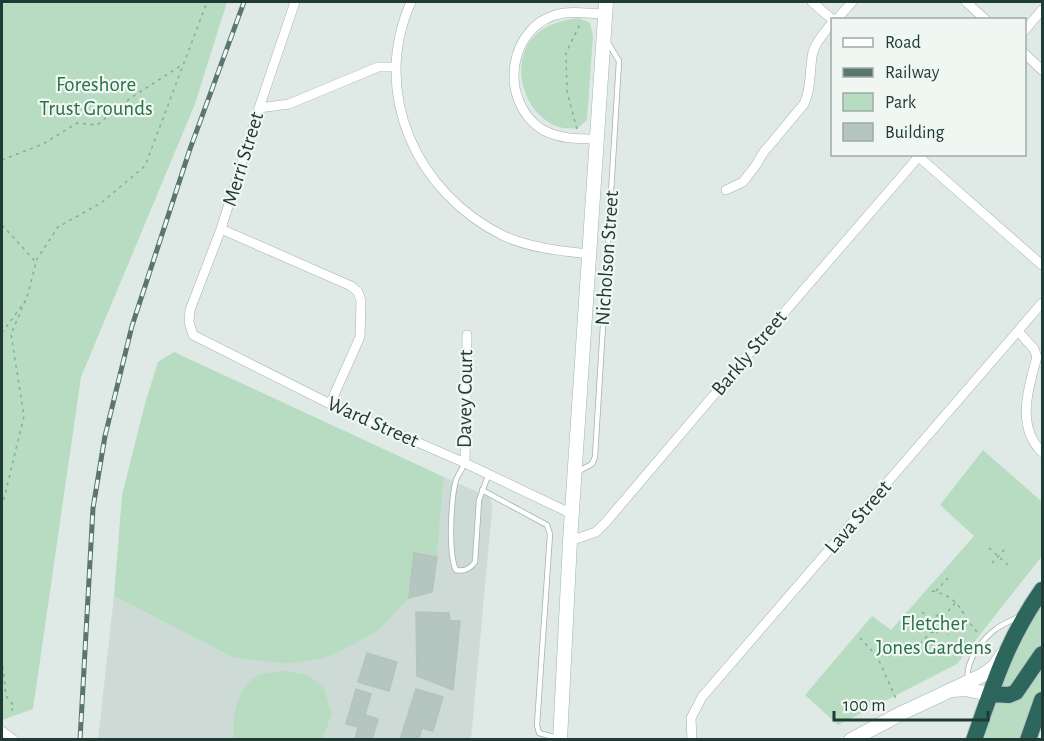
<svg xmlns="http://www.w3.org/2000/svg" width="1044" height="741" font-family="'Alegreya Sans',sans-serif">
<rect width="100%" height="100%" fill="#dfeae6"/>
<path fill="#cedad5" d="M444,477L491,498L492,510L471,739L98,740L114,596L234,658L286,664L302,661L380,629L407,600L434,589Z"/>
<path fill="#b8dcc2" d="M2,2H227L195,104L81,377L33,709L2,720Z
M579,18L590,23L593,36L587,120L577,129C572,128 564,129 559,127C526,116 510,70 530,41C542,25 561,20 579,18Z
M174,352L444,477L434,589L407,600L380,629L349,647L324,658L286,664L234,658L114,596L122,495L146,400L158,362Z
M983,450L1042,502V556L957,664L838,725L805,695L872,616L891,630L974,536L940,505Z
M1042,590V700L1028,739L974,740Z
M285,671L308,675L324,688L332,714L322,739H234C231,718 238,682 261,674C268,672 278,672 285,671Z"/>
<path fill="#b5c5bf" stroke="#b2c4bd" stroke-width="1.5" d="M414,553L437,557L432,592L409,598Z
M416,612L449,613L450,621H460L453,690L417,676Z
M367,653L397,662L389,691L358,682Z
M356,689L371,694L365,715L378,719L372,740H355L358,727L346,724Z
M416,689L443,697L433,731L422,728L419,739L420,740H400Z"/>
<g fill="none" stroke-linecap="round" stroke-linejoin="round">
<defs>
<path id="lane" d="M465,463C462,469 458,475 456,480C451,498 448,554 456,570C464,572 470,569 475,562L479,500L488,476
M577,472L592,464L595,457L619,61L607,41
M482,490L547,525L550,534L537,725L539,733L557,738
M968,679C965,662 982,639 996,629C1002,624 1011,621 1018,617"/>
<path id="street" d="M295,2L259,108L221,229L190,310L189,322L193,335L330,404L465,463L572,514
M411,2C370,93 417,194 504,236C530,248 561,251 589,254
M812,2L833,20
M966,2L986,20
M836,20L852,2
M1024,31L1042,10
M1024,53L1042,70
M259,108L289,104L378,67H396
M597,139C578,139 560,139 543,130C497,102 507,22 564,13C577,11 592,14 605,14
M919,157L1042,265
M726,190L743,182L756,165L763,153L804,104C812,87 809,69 813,52C816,41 825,32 832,23
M221,229L351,286L358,292L361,301L360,337L330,404
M1018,331L1034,349L1037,357C1028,388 1016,427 1042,452
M465,463L467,335
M570,541L596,532L606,522L769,330L921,154
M2,731L14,740
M692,740L691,718L702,697L1042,303"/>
<path id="secondary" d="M953,690L964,689L990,694
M560,740L570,541L606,2
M851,740L902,713L983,675L995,666L1002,655"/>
<path id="highway" d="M990,694L1009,695L1016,692L1042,654
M974,740C994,683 1007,640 1042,590
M1028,740L1042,700"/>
</defs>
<use href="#lane" stroke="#a2b2ad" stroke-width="6"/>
<use href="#street" stroke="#a2b2ad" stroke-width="10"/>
<use href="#secondary" stroke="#9eb6ae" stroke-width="15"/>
<use href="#highway" stroke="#bcc4c2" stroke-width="18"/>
<path stroke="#80aea0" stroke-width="1.5" stroke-dasharray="3 4.5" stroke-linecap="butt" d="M577,129L567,92L566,53L581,22
M2,160L43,144L77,123L97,125L132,97L182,65
M2,225L35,261
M2,333L25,301
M2,507L24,416L11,334L27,297L37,259L58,227L101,203L145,166L207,2
M989,548L1008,565
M992,563L1005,549
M932,591C963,597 960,616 980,635
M936,591L948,578
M922,612L932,620
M943,617L939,613L927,627L935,635L947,621L943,617L956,602
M942,629L948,635
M860,638L877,656L897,701
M920,644L931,632
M2,659L6,696L14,706L10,714"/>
<use href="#lane" stroke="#fff" stroke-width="4.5"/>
<use href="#street" stroke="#fff" stroke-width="9"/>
<use href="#secondary" stroke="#fff" stroke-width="14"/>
<use href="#highway" stroke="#2d665c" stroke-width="16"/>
<defs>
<path id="rail" d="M80,740L93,508L105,436L132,326L190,149L244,2"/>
</defs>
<use href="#rail" stroke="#5b766f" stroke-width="5"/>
<use href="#rail" stroke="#f0f7f3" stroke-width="3" stroke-dasharray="9" stroke-linecap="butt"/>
</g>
<g text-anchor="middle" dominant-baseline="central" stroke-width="4.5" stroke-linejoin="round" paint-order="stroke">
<g font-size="21" fill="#2b7148" stroke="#f0f7f3">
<text x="96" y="84">Foreshore<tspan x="96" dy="24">Trust Grounds</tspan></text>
<text x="934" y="623">Fletcher<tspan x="934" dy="24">Jones Gardens</tspan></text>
</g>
<g font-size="21" fill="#203a34" stroke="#f0f7f3">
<text transform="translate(243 159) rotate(-73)">Merri Street</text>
<text transform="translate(607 258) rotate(-86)">Nicholson Street</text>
<text transform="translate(749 353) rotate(-50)">Barkly Street</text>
<text transform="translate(465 399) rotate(-89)">Davey Court</text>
<text transform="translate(373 422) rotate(24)">Ward Street</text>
<text transform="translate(858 517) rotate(-49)">Lava Street</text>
</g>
</g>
<rect width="1044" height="741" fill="none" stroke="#203a34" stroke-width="6"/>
<rect x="831" y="18" width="195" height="138" fill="#f0f7f3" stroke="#9daba7" stroke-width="1.5"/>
<rect x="843" y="38" width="30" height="9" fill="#ffffff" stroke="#9daba7" stroke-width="1.5"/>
<text x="885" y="48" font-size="18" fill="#203a34">Road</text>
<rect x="843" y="68" width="30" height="9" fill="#5b766f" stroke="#9daba7" stroke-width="1.5"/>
<text x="885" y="78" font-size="18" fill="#203a34">Railway</text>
<rect x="843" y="93" width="30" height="18" fill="#b8dcc2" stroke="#9daba7" stroke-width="1.5"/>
<text x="885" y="108" font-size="18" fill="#203a34">Park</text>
<rect x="843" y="123" width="30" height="18" fill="#b5c5bf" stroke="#9daba7" stroke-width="1.5"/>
<text x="885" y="138" font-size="18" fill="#203a34">Building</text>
<path d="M834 711v9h154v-9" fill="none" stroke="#203a34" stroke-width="3"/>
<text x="843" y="711" font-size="18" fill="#203a34" stroke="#f0f7f3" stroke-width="4.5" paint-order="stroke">100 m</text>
</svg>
